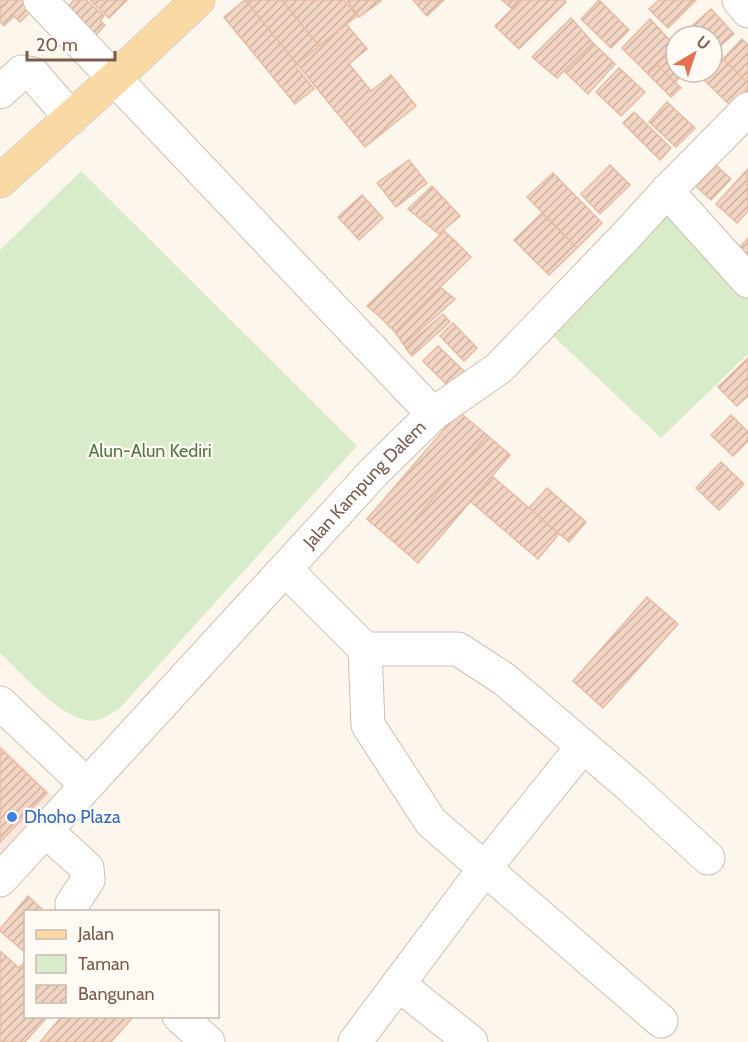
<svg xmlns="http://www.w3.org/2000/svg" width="748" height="1042" font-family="Cabin,sans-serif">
<defs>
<pattern id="building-hatch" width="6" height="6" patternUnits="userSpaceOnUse" patternTransform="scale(1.5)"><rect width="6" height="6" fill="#f3d5c3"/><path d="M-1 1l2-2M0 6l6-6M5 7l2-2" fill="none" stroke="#cab0a1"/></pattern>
</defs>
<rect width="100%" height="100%" fill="#fdf6ec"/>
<path fill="#fde8e0" d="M0,744L56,799L0,862Z"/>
<path fill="#d8ecc9" d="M81,171L357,446L119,709C113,712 105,718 98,720C69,728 20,672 0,653V250Z
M672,199L748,289V354L661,438L545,328Z"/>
<path fill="url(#building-hatch)" stroke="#e6bba3" stroke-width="1.5" d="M0,0H33L38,5L20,22L14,16L4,26L0,21Z
M74,0H86L104,16L100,21L105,25L88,44L58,17Z
M90,0H127L109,18Z
M245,0L297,64L295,66L314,89L295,104L224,17Z
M245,0H282L319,46L297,64Z
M282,0H344L357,16L319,46Z
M347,0H381V1L359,17Z
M413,0H444L427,16Z
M502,0H519L511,8Z
M521,0H564L566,2L519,49L495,26Z
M599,0L629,30L611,48L581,19Z
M659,0H696L668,28L649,9Z
M711,9L734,34L712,53V36H681Z
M571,18L593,43L557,78L532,57Z
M650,19L675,46L648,74L622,48Z
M346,24L367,49L349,64L371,91L391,75L416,106L365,147L297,64Z
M742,39L748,45V83L723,59Z
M593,43L615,64L588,94L564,71Z
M665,56L676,65V72L684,73L675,82L657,65Z
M723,59L748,83V102L738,113L703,79Z
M657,65L681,88L671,97L648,74Z
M619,68L645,92L621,116L596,92Z
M667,102L695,128L676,147L649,122Z
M634,112L671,148L660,160L623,123Z
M708,158L731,179L711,200L689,180Z
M409,160L427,183L396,207L377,183Z
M610,165L630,185L600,214L581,194Z
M747,170L748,211L737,223L716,204Z
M553,173L602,223L577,248L527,197Z
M432,186L460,216L439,234L408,209Z
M362,195L383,218L359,240L338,217Z
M542,213L577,248L549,275L514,240Z
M444,231L454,240L378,315L367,306Z
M748,238V257L739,248Z
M454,240L471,257L395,332L378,315Z
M440,287L455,299L404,345L395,332Z
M443,314L450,322L412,356L405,347Z
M453,323L477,348L464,361L440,336Z
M438,346L464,371L449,387L423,361Z
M748,358V396L737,406L718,387Z
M459,412L487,435L395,543L367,519Z
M731,415L748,432V441L733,456L711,435Z
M487,435L510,455L418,563L395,543Z
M721,462L744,484L719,510L696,488Z
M492,476L559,534L538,559L470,501Z
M547,488L586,522L569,542L529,508Z
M647,597L678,624L603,708L573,681Z
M0,748L47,793L0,842Z
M28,896L45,912H26V953L0,931V929Z
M0,951L19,968L26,960V1016H48L25,1042H0Z
M62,1016H134L111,1042H40Z"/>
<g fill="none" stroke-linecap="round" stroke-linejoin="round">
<defs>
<g id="minor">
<path d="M40,0L433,414"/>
<path d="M739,0L748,11"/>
<path d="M0,92L22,72L33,74L71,118"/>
<path d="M667,191L748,281"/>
<path d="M286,570L365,649H458L504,679L632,788L708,858"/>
<path d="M365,649L368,725L431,822L661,1021"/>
<path d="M0,703L87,785"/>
<path d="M45,830L87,868L88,880L72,904L73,912"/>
<path id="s1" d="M0,880L374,472L433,414L499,368L626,236L667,191L748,109"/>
<path d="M398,984L471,1042"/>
<path d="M179,1016L208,1042"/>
<path d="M355,1042L485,868L583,746"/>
</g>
<path id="major" d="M0,181L115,78L198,0"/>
</defs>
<use href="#minor" stroke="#d1beb0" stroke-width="35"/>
<use href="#major" stroke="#dad1cd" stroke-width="35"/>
<use href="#minor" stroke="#fff" stroke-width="33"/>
<use href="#major" stroke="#fbd9a5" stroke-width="33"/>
</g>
<circle fill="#3f7fe0" stroke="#fffaf3" stroke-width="2" cx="12" cy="817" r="6"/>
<g text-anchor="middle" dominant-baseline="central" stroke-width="4.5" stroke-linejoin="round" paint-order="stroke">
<g font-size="18" fill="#537a41" stroke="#fffaf3">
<text x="150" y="451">Alun-Alun Kediri</text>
</g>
<g font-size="18" fill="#7a5c4d" stroke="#fffaf3">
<text stroke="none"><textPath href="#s1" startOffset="538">Jalan Kampung Dalem</textPath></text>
</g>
<g font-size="18" fill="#366cbe" stroke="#fffaf3" text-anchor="start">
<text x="24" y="817">Dhoho Plaza</text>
</g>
</g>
<rect x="24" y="910" width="195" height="108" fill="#fffaf3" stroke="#cabbb1" stroke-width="1.5"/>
<rect x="36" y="930" width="30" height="9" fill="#fbd9a5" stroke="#cabbb1" stroke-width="1.5"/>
<text x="78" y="940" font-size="18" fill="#7a5c4d">Jalan</text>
<rect x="36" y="955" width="30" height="18" fill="#d8ecc9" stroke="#cabbb1" stroke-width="1.5"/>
<text x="78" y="970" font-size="18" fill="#7a5c4d">Taman</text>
<rect x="36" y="985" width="30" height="18" fill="url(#building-hatch)" stroke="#cabbb1" stroke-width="1.5"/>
<text x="78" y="1000" font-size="18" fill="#7a5c4d">Bangunan</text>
<g transform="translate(694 54) rotate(39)"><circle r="28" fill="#fffaf3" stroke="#cabbb1" stroke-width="1.5"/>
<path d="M0-4.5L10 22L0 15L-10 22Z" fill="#e76f51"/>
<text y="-9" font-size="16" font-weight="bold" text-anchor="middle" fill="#7a5c4d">U</text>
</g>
<path d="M27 51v9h88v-9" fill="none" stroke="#7a5c4d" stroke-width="3"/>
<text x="36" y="51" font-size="18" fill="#7a5c4d" stroke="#fffaf3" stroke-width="4.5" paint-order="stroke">20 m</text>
</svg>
